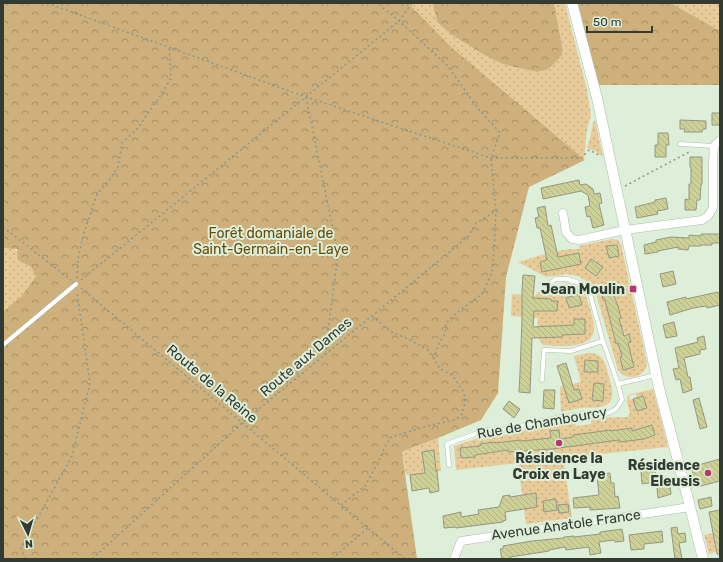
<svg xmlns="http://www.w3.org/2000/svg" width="723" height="562" font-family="Rubik,sans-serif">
<defs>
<pattern id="green-dots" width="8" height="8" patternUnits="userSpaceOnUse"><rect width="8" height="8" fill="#e7cb98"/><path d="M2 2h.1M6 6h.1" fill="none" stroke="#c7af83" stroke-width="1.8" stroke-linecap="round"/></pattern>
<pattern id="forest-crowns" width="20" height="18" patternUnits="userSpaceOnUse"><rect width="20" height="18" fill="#cdb07c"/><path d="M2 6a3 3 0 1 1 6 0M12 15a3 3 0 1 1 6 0" fill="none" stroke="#a79066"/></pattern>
<pattern id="building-back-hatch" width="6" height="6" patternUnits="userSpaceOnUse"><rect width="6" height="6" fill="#cdd197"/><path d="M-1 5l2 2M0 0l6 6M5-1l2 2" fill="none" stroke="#b0b483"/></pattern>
</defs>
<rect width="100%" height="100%" fill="#ddeed9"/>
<path fill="url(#green-dots)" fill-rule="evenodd" d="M395,3H434L433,4L437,22L452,35L491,59L506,65L537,72L547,70L556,62L562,55V46L554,3H565L587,90L591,115L587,130L584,159Z
M671,3H720V31Z
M595,120L603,157L595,151L587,148L590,138L593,123Z
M612,239L618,240L621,244L647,363C646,378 626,382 618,370L597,297L593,288L585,280L578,276L567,274L546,277L518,262C538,257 558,248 579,249V246ZM617,245L619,256L609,258L606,247ZM553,259L555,269L542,272L540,262ZM591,260L602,267L596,276L585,268ZM609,283L614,297L604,301L599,286ZM621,328L623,333L627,335L619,347L618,343H616L612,331ZM630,354L634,367L623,370L620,357Z
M3,240L58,284L3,329Z
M566,283C572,284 578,286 583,291C587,295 595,323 594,329C594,333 592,337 589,340C578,348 556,346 543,345L537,336L538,318L511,316L512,294L535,296L540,290L543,294L549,295L552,294L556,290L565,289ZM579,294L582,305L568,308L566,298ZM543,298L551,299V301L558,302L557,311H542ZM574,319H585V334L574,335ZM562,326V336L544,337V326Z
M589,353C596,353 600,355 604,361C607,370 611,381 612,391C615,411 592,407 580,408C574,409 567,411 561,412L560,387L581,382L574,356ZM594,383L604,384L603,401L592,400Z
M653,389L668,447L563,458L572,518L526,524L518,463L456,470L454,446L485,436H501L574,419L576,426L591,424V418L628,417L630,413L627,402L628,395ZM635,394L637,398L643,396L647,408L637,411L633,399L630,400L629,396ZM652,425L655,435L642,439L639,429ZM632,429L633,440L620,442L618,430ZM559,430L560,439L566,438L552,449L550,431ZM495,442V452L481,454L480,444ZM474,447L475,457L461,458L460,448ZM536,493L537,507L528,508L526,495Z
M438,438L441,471L406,475L402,452L411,448Z
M720,532L716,543L714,544L716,552L709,554L704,535Z"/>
<path fill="url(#forest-crowns)" d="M3,3H408L451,47L585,160L529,187L506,277L498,393L481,420L438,438L411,448L402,452L417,559H3V312L22,296L36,276L31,267L18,260L17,249L3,248Z
M434,3H554L562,46V55L556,62L547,70L537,72L506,65L491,59L452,35L437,22L433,4Z
M578,3H671L720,31V85H597Z"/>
<path fill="url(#building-back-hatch)" stroke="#959780" d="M712,113H720V125H712Z
M680,120L706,121V129H703L702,132H684L685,129H680Z
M658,133H668L669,145H666V157H655V145H658Z
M690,157H702V184H701L700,200H697L696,210H685V199L689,200V184H691V167H690Z
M579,180L580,185L586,184L593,189L594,194L600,193L602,203L599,204L604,225L593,228L590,216L587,217L585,207L590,206L588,195L581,191L543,199L541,188Z
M666,198L668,209L657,211L658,214L637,218L635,207L655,202V200Z
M545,206L548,226L551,225L558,257L579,253L581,264L542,272L540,262L547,260L540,228H537L535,218L539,217L537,208Z
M701,234H720V243H712V245H701V246H689L688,250L678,249V247L658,251V252L645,254L644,245L656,242V240L671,237L689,238V235L701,236Z
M617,245L619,256L609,258L606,246Z
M591,259L603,267L596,276L585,268Z
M673,271L676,284L663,287L660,274Z
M523,275L535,276L533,298L551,299V301H558L557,311H534L533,327L574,325V319H585V334L562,335V337L532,338L530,393L519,392L520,373L522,319V290Z
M609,283L618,306L621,318L619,319L624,336L629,334L631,342L628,343L634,367L623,370L620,357L622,356L618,343L616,344L605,300L604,301L599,286Z
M718,292V294H720V305L707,308L706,306L693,308L670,315L667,302L686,297V299Z
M579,294L582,305L569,308L566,298Z
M674,322L677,336L666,338L663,325Z
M704,336L706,349L700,350V354L684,358L688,377H690L692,390L683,393L680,379L676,380L673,369L679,368L675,348L698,342L697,338Z
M585,360L598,361V372H584Z
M566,363L574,390L579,389L582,399L569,403L557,366Z
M594,383L604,384L603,401L592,400Z
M544,390H555L554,409L543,408Z
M643,396L647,408L637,411L633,399Z
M699,398L707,427L700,429L693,400Z
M509,401L520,409L514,418L503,409Z
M652,425L655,435L644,439L620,442L619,440L552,449L508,452V450L475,455V457L461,458L460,448L480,446V444L495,442V443L521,440V441L551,438L550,431L559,430L560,439L573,437V435L611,430V431L632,428V431Z
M434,450L436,471H437L439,491L430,493L429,488L412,491L410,475L425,473L422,452Z
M720,459V481L697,487L691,467Z
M655,469L657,482L642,484L641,471Z
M610,473L611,483H614L615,497L618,496L620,508L590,510V507L574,508L573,498L599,495L597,475Z
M670,486L671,494L658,498L657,487Z
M536,493L537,507L505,512L506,520L503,521V522L456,528V527L444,528L443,516L461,512V517L479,514L478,510L499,507L503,496L510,495V497Z
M711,497L712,506L700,509L698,500Z
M556,499L557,510L544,512L543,501Z
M568,504L569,512L559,513L558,505Z
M720,510V554H717L709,512Z
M677,527L678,534L685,533L686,542L679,543L682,559H675L671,528Z
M622,529L624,541L615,542L614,540L599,542L601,553L590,555L589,547L566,550L565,547L549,550V551L543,552L510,557V559H502L500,549H503V546L532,541L564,538V537L574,536V537L600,534V532Z
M662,531L663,542L644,544V549L631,550L629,535Z"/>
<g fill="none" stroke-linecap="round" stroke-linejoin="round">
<defs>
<path id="service" d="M680,144L714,146
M547,285L556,279H567L579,283L590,294L603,341L618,384
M3,345L76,284
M542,380L544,350L571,351L603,341
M449,465L447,444L486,430H502L565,416L581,414H606L616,409L622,400L618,384L656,375"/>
<path id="minor" d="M563,213L566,232L572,239L579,240L625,230L702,220L708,216L713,208V162L714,146L720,140
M454,559L461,541L690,507"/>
<path id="tertiary" d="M572,3L597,98L659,388L687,495L703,559"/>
</defs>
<use href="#service" stroke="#adbeaa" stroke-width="5"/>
<use href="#minor" stroke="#adbeaa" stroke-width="9"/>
<use href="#tertiary" stroke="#adbeaa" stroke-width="11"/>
<path stroke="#8c9889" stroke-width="1.5" stroke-dasharray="2 3" stroke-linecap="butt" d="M47,3L306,97L491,158H581L589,150L597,154L600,156
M306,97L338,254L325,355
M625,186L691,151
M3,227L71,280
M77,278L78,259L83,236L97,194L108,182L118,167L122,143L138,128L145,117L159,98L171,78L169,47
M81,280L399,21L412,3
M81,288L405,559
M434,359L438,345L445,334L446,323L460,310L482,294L492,273L494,249L496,211
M341,505L365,486L378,463L384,448L391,437L431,425L455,420L462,414L465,402L464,392L452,375L440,369L429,351L410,340L390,331L372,316
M25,559L21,548L72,456L90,383L77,292
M92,559L242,423L469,236L476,223L496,211L491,158L500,133L476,106L448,66L399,21L377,3
M332,559L368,528"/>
<use href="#service" stroke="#fff" stroke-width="4"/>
<use href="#minor" stroke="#fff" stroke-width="8"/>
<use href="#tertiary" stroke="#fff" stroke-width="10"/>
</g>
<g fill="#ba3373" stroke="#ddeed9" stroke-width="1.5">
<rect x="629" y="285" width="8" height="8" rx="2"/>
<circle cx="559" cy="443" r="4"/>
<circle cx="708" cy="473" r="4"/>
</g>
<g text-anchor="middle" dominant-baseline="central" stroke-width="4" stroke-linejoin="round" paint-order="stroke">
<g font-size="14" fill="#684c09" stroke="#ddeed9">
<text x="271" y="233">Forêt domaniale de<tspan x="271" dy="16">Saint-Germain-en-Laye</tspan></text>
</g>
<g font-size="14" font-weight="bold" fill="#333a32" stroke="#ddeed9" text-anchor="end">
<text x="625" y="289">Jean Moulin</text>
<text x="559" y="458" text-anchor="middle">Résidence la<tspan x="559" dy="16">Croix en Laye</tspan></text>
<text x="700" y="465">Résidence<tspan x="700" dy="16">Eleusis</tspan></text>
</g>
<g font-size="14" fill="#333a32" stroke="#ddeed9">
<text transform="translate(306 357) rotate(-40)">Route aux Dames</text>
<text transform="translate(212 384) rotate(40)">Route de la Reine</text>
<text transform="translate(542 423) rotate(-10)">Rue de Chambourcy</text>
<text transform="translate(566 525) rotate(-8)">Avenue Anatole France</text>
</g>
</g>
<rect width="723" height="562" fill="none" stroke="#333a32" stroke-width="8"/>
<g transform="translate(28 534) rotate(175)" stroke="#ddeed9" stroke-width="3" paint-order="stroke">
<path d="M0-3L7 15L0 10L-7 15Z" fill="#333a32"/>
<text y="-6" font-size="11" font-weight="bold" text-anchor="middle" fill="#333a32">N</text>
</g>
<path d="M587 26v6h65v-6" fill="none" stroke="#333a32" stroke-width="2"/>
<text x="593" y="26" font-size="12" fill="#333a32" stroke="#ddeed9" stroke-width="3" paint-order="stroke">50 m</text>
</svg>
